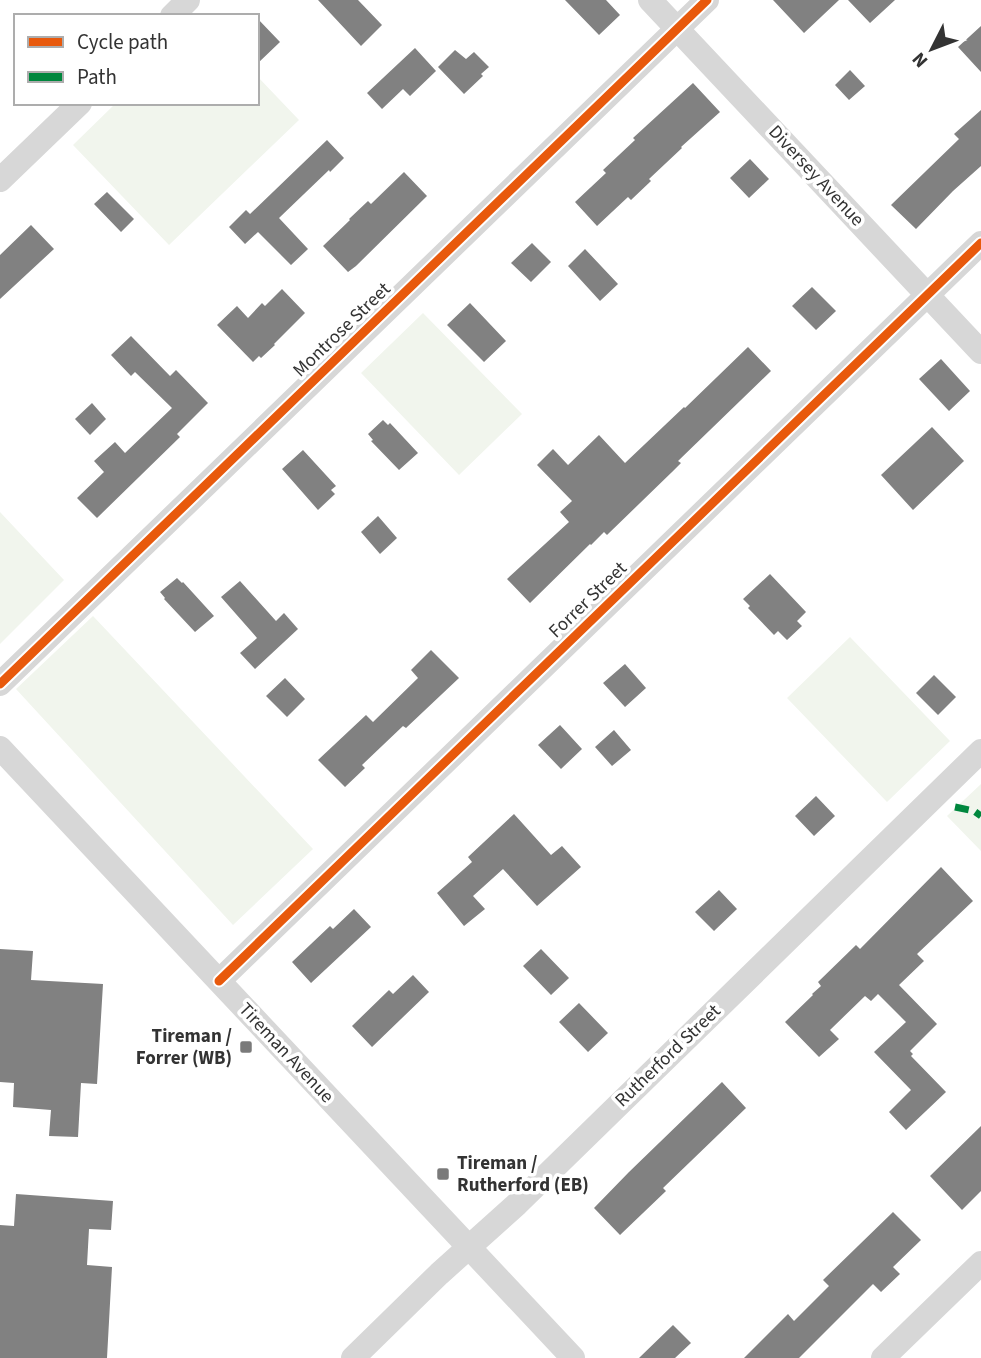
<svg xmlns="http://www.w3.org/2000/svg" width="981" height="1358" font-family="'Source Sans 3',sans-serif">
<rect width="100%" height="100%" fill="#fff"/>
<path fill="#f1f5ed" d="M257,76L299,120L169,245L73,145L116,103H257Z
M423,313L522,414L459,475L361,373Z
M0,512L64,580L0,644Z
M93,616L313,849L233,925L16,689Z
M850,637L950,741L887,802L787,698Z
M981,784V851L947,816Z"/>
<path fill="#818181" d="M318,0H358L382,25L361,46Z
M565,0H606L620,15L599,35Z
M773,0H839L804,33Z
M848,0H895L870,23Z
M257,18L280,42L257,64Z
M981,26V72L958,47Z
M415,48L436,71L410,96L403,89L382,109L367,93Z
M455,50L466,59L474,52L489,67L481,74L483,76L464,94L438,67Z
M850,70L865,86L849,100L835,85Z
M693,83L720,112L681,147L682,148L649,179L651,181L631,200L628,197L597,226L575,202L606,173L603,170L635,140L633,138Z
M981,110V166L953,191L916,229L891,205L959,139L954,134Z
M327,140L344,158L330,172L329,170L279,218L308,249L291,265L258,232L245,244L229,227L246,210L250,214Z
M750,159L769,179L749,198L730,178Z
M404,172L427,196L356,266L348,272L323,246L350,220L349,219L368,201L371,204Z
M107,192L134,219L121,232L94,204Z
M31,225L54,249L0,299V255Z
M532,243L551,262L531,282L511,263Z
M585,249L618,284L600,301L568,266Z
M812,287L836,311L816,330L792,306Z
M282,289L305,313L274,344L275,345L261,358L259,356L253,362L217,325L237,306L248,318L262,303L265,306Z
M470,303L506,341L484,362L447,325Z
M131,336L170,376L176,370L208,403L177,434L180,437L97,518L77,498L104,472L94,461L115,442L125,453L172,408L135,372L131,376L111,355Z
M748,347L771,371L678,461L681,463L672,472L607,535L604,532L591,545L590,544L530,603L507,579L569,522L560,512L572,501L537,465L553,449L568,465L599,435L625,463L684,407L685,408Z
M941,359L970,391L949,411L919,379Z
M92,403L106,419L90,435L75,419Z
M383,420L388,425L390,423L418,453L399,470L371,441L373,440L368,434Z
M932,427L964,461L913,510L881,475Z
M303,450L336,486L331,490L335,494L318,510L282,469Z
M378,516L397,538L380,554L361,532Z
M770,574L806,612L797,621L802,626L787,640L778,631L774,635L748,608L750,606L743,599Z
M177,578L182,583L183,582L214,616L195,632L164,599L165,598L160,592Z
M240,581L276,621L284,613L298,629L255,669L240,653L257,638L221,597Z
M431,650L459,678L406,728L403,726L362,765L365,768L345,787L318,760L366,715L373,722L418,678L411,670Z
M625,664L646,688L625,707L603,683Z
M934,675L956,697L938,715L916,693Z
M285,678L305,699L287,717L266,696Z
M560,725L582,749L561,769L538,745Z
M614,730L631,750L612,766L595,747Z
M816,796L835,816L814,836L795,816Z
M514,814L551,855L562,846L581,867L537,906L503,869L473,896L485,909L464,926L437,893L472,862L468,857Z
M941,867L973,901L917,954L924,961L899,985L937,1024L910,1051L913,1054L911,1056L946,1092L906,1130L889,1112L911,1090L874,1052L906,1022L878,994L871,1001L865,996L830,1030L839,1039L819,1057L785,1022L813,995L812,994L821,986L818,982L856,945L860,949Z
M719,890L737,909L714,931L695,912Z
M354,909L371,927L311,983L292,962L330,926L333,929Z
M0,949L33,951L31,980L103,984L97,1084L81,1083L78,1137L49,1136L51,1110L13,1107L14,1083L0,1082Z
M541,949L569,978L551,995L523,966Z
M413,975L429,992L372,1047L352,1026L389,990L393,994Z
M579,1003L608,1033L588,1052L559,1022Z
M722,1082L746,1108L663,1188L666,1191L620,1235L594,1208L629,1172Z
M981,1126V1191L962,1210L930,1176Z
M16,1194L113,1201L111,1230L89,1229L87,1265L112,1267L107,1358H0V1225L14,1226Z
M893,1212L921,1240L893,1267L900,1274L881,1292L873,1284L799,1358H744L788,1314L794,1321L829,1286L823,1280Z
M673,1325L691,1343L675,1358H639Z"/>
<g fill="none" stroke-linecap="round" stroke-linejoin="round">
<path stroke="#d7d7d7" stroke-width="24" d="M650,0L981,352
M172,16L188,0
M0,180L80,103
M0,684L707,0
M0,748L573,1358
M219,981L981,243
M353,1358L439,1274L517,1204L981,751
M883,1358L981,1263"/>
<path stroke="#00873e" stroke-width="7" stroke-dasharray="14 7" stroke-linecap="butt" d="M955,807L974,811L981,816"/>
<defs>
<path id="cycleway" d="M0,684L707,0
M219,981L981,243"/>
</defs>
<use href="#cycleway" stroke="#fff" stroke-width="13"/>
<use href="#cycleway" stroke="#e8590c" stroke-width="9"/>
</g>
<g fill="#7a7a7a" stroke="#fff" stroke-width="2.5">
<rect x="239" y="1040" width="14" height="14" rx="3.5"/>
<rect x="436" y="1167" width="14" height="14" rx="3.5"/>
</g>
<g text-anchor="middle" dominant-baseline="central" stroke-width="7" stroke-linejoin="round" paint-order="stroke">
<g font-size="19" fill="#333" stroke="#fff">
<text transform="translate(816 176) rotate(47)">Diversey Avenue</text>
<text transform="translate(342 330) rotate(-44)">Montrose Street</text>
<text transform="translate(588 600) rotate(-44)">Forrer Street</text>
<text transform="translate(286 1053) rotate(47)">Tireman Avenue</text>
<text transform="translate(668 1056) rotate(-44)">Rutherford Street</text>
</g>
<g font-size="19" font-weight="bold" fill="#333" stroke="#fff" text-anchor="end">
<text x="232" y="1036">Tireman /<tspan x="232" dy="22">Forrer (WB)</tspan></text>
<text x="457" y="1163" text-anchor="start">Tireman /<tspan x="457" dy="22">Rutherford (EB)</tspan></text>
</g>
</g>
<rect x="14" y="14" width="245" height="91" fill="#ffffff" stroke="#adadad" stroke-width="2"/>
<rect x="28" y="37" width="35" height="10" fill="#e8590c" stroke="#adadad" stroke-width="2"/>
<text x="77" y="49" font-size="21" fill="#333333">Cycle path</text>
<rect x="28" y="72" width="35" height="10" fill="#00873e" stroke="#adadad" stroke-width="2"/>
<text x="77" y="84" font-size="21" fill="#333333">Path</text>
<g transform="translate(932 49) rotate(228)" stroke="#ffffff" stroke-width="5" paint-order="stroke">
<path d="M0-5L12 26L0 18L-12 26Z" fill="#333333"/>
<text y="-10" font-size="19" font-weight="bold" text-anchor="middle" fill="#333333">N</text>
</g>
</svg>
